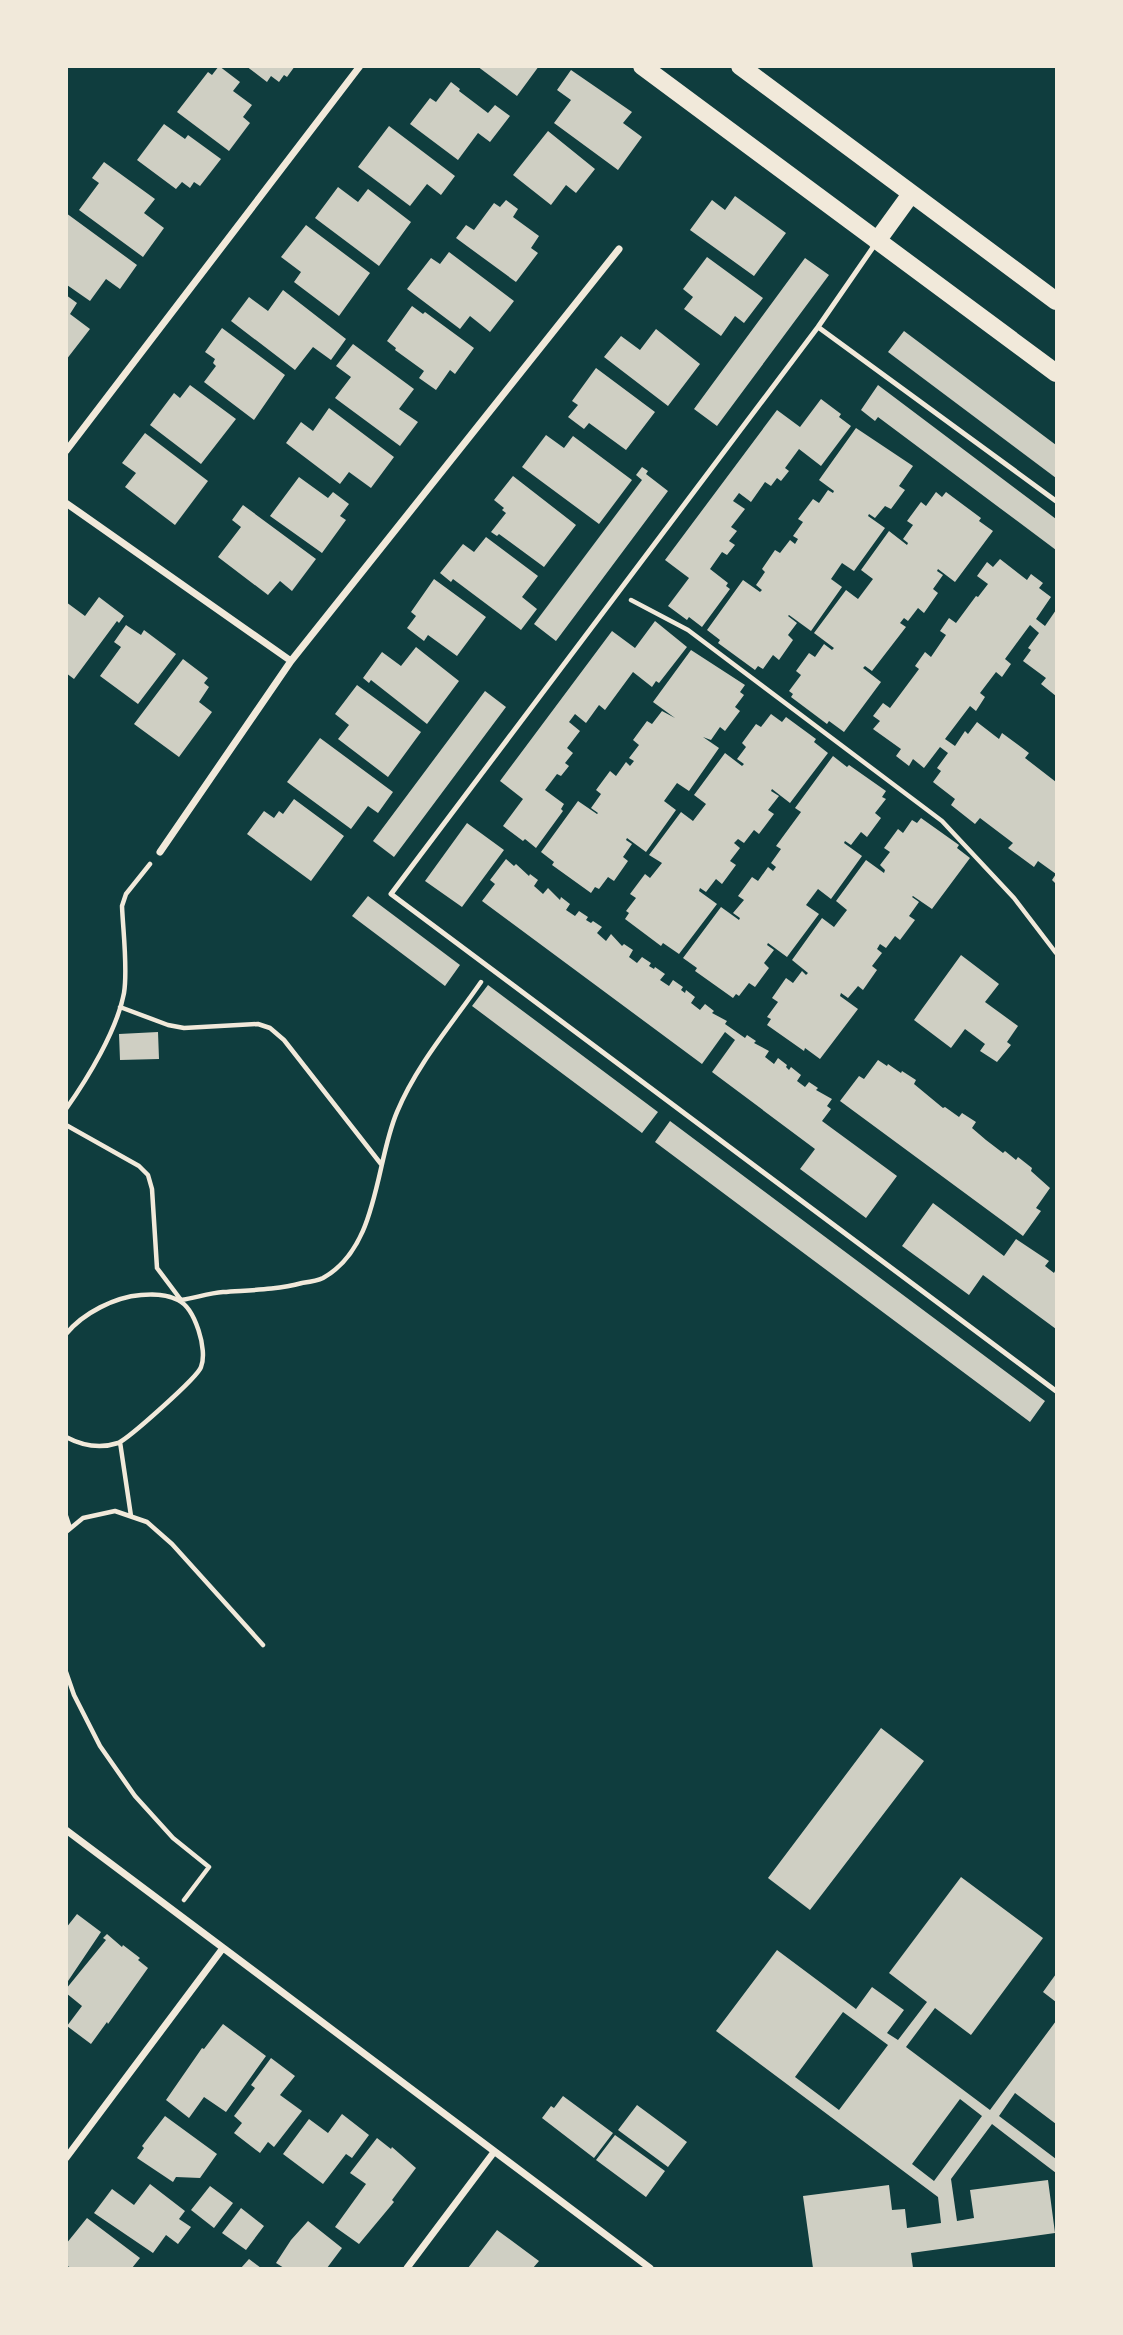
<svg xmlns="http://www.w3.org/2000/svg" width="1123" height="2335" font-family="Rubik,sans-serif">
<rect width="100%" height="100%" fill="#0f3d3e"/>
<path fill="#cfcfc3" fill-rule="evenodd" d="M219,66L240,82L233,91L252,105L243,117L250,123L229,151L177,112L208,72L212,75Z
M246,66H295L287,77L284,75L279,82L271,76L267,82Z
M477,66H539L517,96Z
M571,70L632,112L623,123L642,137L618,170L554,123L571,100L557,90Z
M451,82L460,89L459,91L488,113L495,105L510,116L490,142L478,133L458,160L410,124L430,98L436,102Z
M164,124L185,139L188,135L221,159L200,186L194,182L190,188L182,182L176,189L137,160Z
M389,126L455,176L441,195L427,184L410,206L358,167Z
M548,131L595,169L576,193L566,185L551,205L513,175Z
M104,162L155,199L144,213L164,228L143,257L79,210L99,183L92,178Z
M338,187L358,202L368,189L411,222L379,266L315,218Z
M735,196L786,233L754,276L690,230L712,200L725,210Z
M506,200L518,209L513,217L539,236L531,248L538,253L516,282L456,238L466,225L474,230L494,203L500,207Z
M66,213L137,265L120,289L106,279L90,301L67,285Z
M306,225L370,273L339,316L294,282L301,272L281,257Z
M449,252L514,301L490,332L470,316L460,329L407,289L431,258L440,264Z
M707,257L763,298L744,323L735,316L721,336L684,309L693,297L683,289Z
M805,258L829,275L717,426L694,409Z
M283,290L346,339L331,360L313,347L295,370L231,321L249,297L268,311Z
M66,295L77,303L70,314L90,329L66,360Z
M412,306L423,314L425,312L474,348L455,374L450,370L436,390L419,378L424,371L395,350L396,348L387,341Z
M222,328L285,375L254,420L204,382L216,366L213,363L215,359L205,352Z
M656,329L700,364L668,406L604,357L621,336L640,350Z
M904,331L1056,445V478L888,352Z
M353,344L414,389L399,409L418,422L400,446L335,398L351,377L336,366Z
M596,368L655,412L626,450L589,423L584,429L568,417L578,405L572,401Z
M190,385L236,419L201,464L150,425L174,393L180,398Z
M878,385L1056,519V550L878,417L875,421L861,410Z
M821,399L841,414L839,417L851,426L821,466L799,449L785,468L789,471L781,481L777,478L771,486L765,482L751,502L739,493L733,501L745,509L731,527L737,531L729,541L735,545L727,555L722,552L710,569L728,583L726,586L730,589L702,627L689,617L687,620L668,606L689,578L665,560L777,410L800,427Z
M329,408L394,457L371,488L349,472L340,484L286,443L301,422L313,431Z
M856,428L913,466L899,486L905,490L891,509L885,506L875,518L869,514L868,516L885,528L854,571L842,563L831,579L842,587L811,631L789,615L788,616L797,623L788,635L793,640L779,660L773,655L763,669L758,666L755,670L718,643L720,640L707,630L743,580L760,592L762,590L756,585L765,572L762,569L775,550L780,553L790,540L795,544L798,539L793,536L803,522L798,519L813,499L819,503L828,490L833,493L834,491L819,480Z
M145,433L208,481L175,525L125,487L136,473L122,463Z
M546,435L564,448L573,436L632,480L599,524L522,467Z
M642,467L648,471L646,474L668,491L556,641L534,624L642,480L636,475Z
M513,476L576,525L544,567L499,534L497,536L491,532L506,513L502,510L504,508L494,500Z
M299,477L328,498L333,492L349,504L340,516L346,520L322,553L270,516Z
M936,492L942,497L946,492L981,518L979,521L993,531L955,582L938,569L937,571L943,575L933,589L938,593L924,613L918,608L908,621L904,618L900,623L906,627L872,671L865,666L863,668L881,682L844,732L829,721L827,724L791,697L793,694L789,691L801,675L796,671L809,653L815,657L824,644L832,650L834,648L814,633L846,590L858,599L873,579L861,570L889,531L907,545L908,543L903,539L913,525L907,521L921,502L926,506Z
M243,505L316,559L292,591L280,581L268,595L218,557L241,527L232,520Z
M486,537L538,576L522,597L537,609L521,630L453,579L451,582L440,573L463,544L474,552Z
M1000,559L1027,580L1031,574L1043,583L1039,588L1051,597L1036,619L1045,626L1056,610V696L1041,684L1046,678L1023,661L1031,650L1028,648L1039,633L1030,625L1005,659L1011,664L1002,677L996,672L980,693L985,697L976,711L970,706L945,739L955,746L965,731L968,734L977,722L999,739L1002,733L1029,753L1025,758L1056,782V884L1052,880L1056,874L1038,861L1034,867L1008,848L1013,843L980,818L975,824L951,805L955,799L933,782L941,771L937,768L948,753L940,747L924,768L913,759L909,766L896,756L901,749L873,729L880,721L873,716L883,703L890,708L919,669L915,666L925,652L931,657L946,635L940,631L949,618L956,623L976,596L978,597L988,584L977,576L987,562L993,567Z
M434,579L486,617L457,656L428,635L424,641L407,628L416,616L411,612Z
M99,597L124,616L119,623L117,621L74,679L66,673V602L85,616Z
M655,621L687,647L659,683L656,681L652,687L633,672L605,710L599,705L586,723L575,714L569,722L580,731L567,748L573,753L565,763L569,766L561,776L557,774L545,790L564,804L561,809L563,811L536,848L525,839L523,841L503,826L523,799L500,781L612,631L635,648Z
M126,625L141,635L144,630L176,654L138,704L100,676L121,647L114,642Z
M416,647L459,681L427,724L371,680L369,683L363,678L382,652L401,666Z
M691,650L745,685L740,692L744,695L735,707L740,711L725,731L720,727L711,740L703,737L719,748L689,791L677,783L664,801L676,810L646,852L627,838L626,840L632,844L623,857L628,861L614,881L608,877L599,889L595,887L591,893L552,865L554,862L541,852L578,801L597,814L598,813L591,808L601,794L596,790L610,771L616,776L626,762L630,766L634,761L629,758L639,745L633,740L647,721L652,724L662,711L675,718L653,702Z
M183,659L208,678L204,683L209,687L199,702L212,712L179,757L134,724Z
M357,685L421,732L388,777L338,739L349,725L335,714Z
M485,691L506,707L394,857L373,841Z
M771,714L782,722L786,717L816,739L814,742L828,753L790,803L772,789L771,791L779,796L768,810L774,814L759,834L754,830L744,843L738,839L734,843L740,848L730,861L736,865L722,884L716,879L706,892L700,888L699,891L717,904L679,954L663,943L661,946L625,919L629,913L626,911L636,898L630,894L645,874L650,878L662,863L649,855L681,812L693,821L706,804L694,795L725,753L742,766L744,764L737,759L746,747L742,743L756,724L761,727Z
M320,738L393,792L378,813L368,806L351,829L287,782Z
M833,756L847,767L849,765L886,791L882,797L886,799L875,813L881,818L867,837L861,832L851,845L845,841L844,843L862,856L831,899L818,889L806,905L819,914L787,957L768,943L767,945L774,950L764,963L769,968L755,987L749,983L739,996L736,994L733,998L695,971L697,968L683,958L721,907L739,920L740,918L733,913L744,900L738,896L752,877L758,881L768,867L773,871L776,867L771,863L781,849L776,846L801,812L795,808Z
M294,799L344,836L311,881L247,834L264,811L274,818L279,811L283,814Z
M921,818L959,845L957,848L970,858L932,909L913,896L912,897L919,902L909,916L915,920L900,940L895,936L886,948L880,944L877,949L882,953L872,966L877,970L863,990L858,986L848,998L841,993L840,996L858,1009L820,1059L805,1048L804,1051L767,1025L771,1019L767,1017L778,1002L772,998L786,978L793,983L802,971L806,975L808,973L792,960L822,918L834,927L847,910L836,901L866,860L884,873L885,870L880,865L890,852L884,848L898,829L903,833L912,820L917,823Z
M467,823L504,850L462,907L425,881Z
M506,859L514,866L516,864L529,876L530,874L538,880L534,886L543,894L548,888L560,900L561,897L570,904L566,910L575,916L579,911L588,917L586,920L591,923L593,921L602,927L597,933L606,941L611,934L622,946L624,944L633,950L629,957L637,963L642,957L651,963L649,966L654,969L655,967L665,974L660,980L669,986L673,980L683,987L681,990L685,993L686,990L695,997L691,1003L700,1010L705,1004L714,1011L712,1013L727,1021L725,1024L745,1038L747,1035L756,1041L754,1043L769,1051L765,1057L774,1064L778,1058L787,1065L786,1067L789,1070L791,1067L801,1075L797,1081L805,1087L809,1082L818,1088L816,1090L832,1099L827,1106L831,1109L822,1121L897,1176L866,1218L800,1169L815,1149L712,1072L735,1040L725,1032L702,1064L482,901L495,884L490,880Z
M368,896L460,965L445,986L352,916Z
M961,955L999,984L985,1002L1018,1026L1007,1042L1011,1045L997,1062L980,1051L985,1044L965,1029L951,1048L914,1020Z
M488,985L658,1112L642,1133L472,1006Z
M158,1032L159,1059L120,1060L119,1034Z
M878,1060L887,1066L888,1064L901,1073L902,1071L916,1080L914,1084L943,1108L945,1107L959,1117L962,1113L976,1122L972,1128L986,1140L1003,1153L1005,1151L1016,1160L1018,1157L1032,1168L1031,1171L1050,1188L1036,1208L1041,1211L1023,1236L840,1101L859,1076L864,1079Z
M670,1121L1045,1401L1030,1422L655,1142Z
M933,1203L1004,1256L1016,1239L1049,1261L1045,1266L1054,1273L1056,1269V1329L983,1275L969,1295L902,1246Z
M881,1728L924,1761L810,1910L768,1878Z
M961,1877L1043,1938L971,2035L935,2008L906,2047L990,2110L1056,2021V2124L1015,2093L999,2116L1056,2159V2173L992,2124L951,2179L957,2221L974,2218L970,2190L1048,2180L1055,2233L911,2253L913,2268H813L803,2196L889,2185L892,2210L905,2209L907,2228L941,2223L938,2197L716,2031L777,1950L856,2009L872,1987L904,2010L887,2033L898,2040L927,2002L889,1973ZM843,2012L888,2045L839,2110L795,2077ZM960,2099L982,2116L934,2181L912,2164Z
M77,1914L101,1932L66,1984V1928Z
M107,1934L122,1947L123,1945L140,1958L138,1960L148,1968L108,2024L107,2022L91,2044L67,2026L82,2006L66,1993V1989L106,1940L103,1938Z
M1056,1974V2002L1043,1992Z
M223,2024L266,2056L226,2112L204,2097L189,2118L166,2100L202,2048L204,2049Z
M271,2058L295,2076L280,2095L302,2111L274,2147L268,2142L260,2153L234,2133L242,2123L234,2116L255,2088L251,2085Z
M563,2096L613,2133L594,2158L542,2118L551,2106L554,2108Z
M637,2105L687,2142L668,2167L618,2130Z
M342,2114L369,2135L352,2158L346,2154L323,2184L283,2154L309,2119L328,2133Z
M165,2116L217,2154L200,2178L176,2177L173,2182L137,2158L144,2148L142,2146Z
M615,2135L665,2171L646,2197L596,2160Z
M377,2138L391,2149L392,2147L416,2168L392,2200L394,2202L359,2244L335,2227L366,2184L350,2173Z
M150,2184L185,2211L179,2219L191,2227L178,2244L166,2235L153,2253L94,2213L112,2189L134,2205Z
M210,2186L233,2203L214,2228L191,2210Z
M241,2208L264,2226L246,2250L222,2233Z
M87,2218L140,2258L132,2268H71L66,2265V2244Z
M308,2221L342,2248L327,2268H284L276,2263L291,2240Z
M497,2230L539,2261L533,2268H468Z
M249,2259L261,2268H241Z"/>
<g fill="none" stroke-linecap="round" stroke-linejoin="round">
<path stroke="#f1e9da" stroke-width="4.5" d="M631,600L688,630L942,821L1014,898L1056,953
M120,1007L168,1025L184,1028L258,1024L270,1028L284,1040L381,1164
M66,1109C88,1078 117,1030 124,993C128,969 123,931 122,906L126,894L150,864
M66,1125L139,1166L148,1175L152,1189L157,1268L181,1300C195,1298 209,1293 223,1292C250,1290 276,1290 302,1283C309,1282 317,1281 323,1278C379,1247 375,1163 397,1112C417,1064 452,1024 481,982
M66,1334C83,1313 115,1297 141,1295C154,1294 166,1294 178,1300C195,1308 208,1350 201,1367C198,1377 128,1439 118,1443C100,1449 83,1446 66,1437
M120,1442L131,1516
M66,1516L70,1528
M66,1532L83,1518L115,1511L147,1522L172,1544L263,1645
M66,1672L74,1695L100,1746L135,1796L173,1838L209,1867L184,1900"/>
<path stroke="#f1e9da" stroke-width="5" d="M876,243L818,327L391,894L1056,1391
M818,327L1056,501"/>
<path stroke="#f1e9da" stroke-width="7" d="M66,451L360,66
M66,503L291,661
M160,852L291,661L619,249
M66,1830L650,2268
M66,2158L223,1948
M407,2268L494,2152"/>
<path stroke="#f1e9da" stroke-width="18" d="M642,66L1056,373
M740,66L1056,301
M877,241L911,194"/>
</g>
<rect width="1123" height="2335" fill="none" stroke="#f1e9da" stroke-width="136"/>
</svg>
